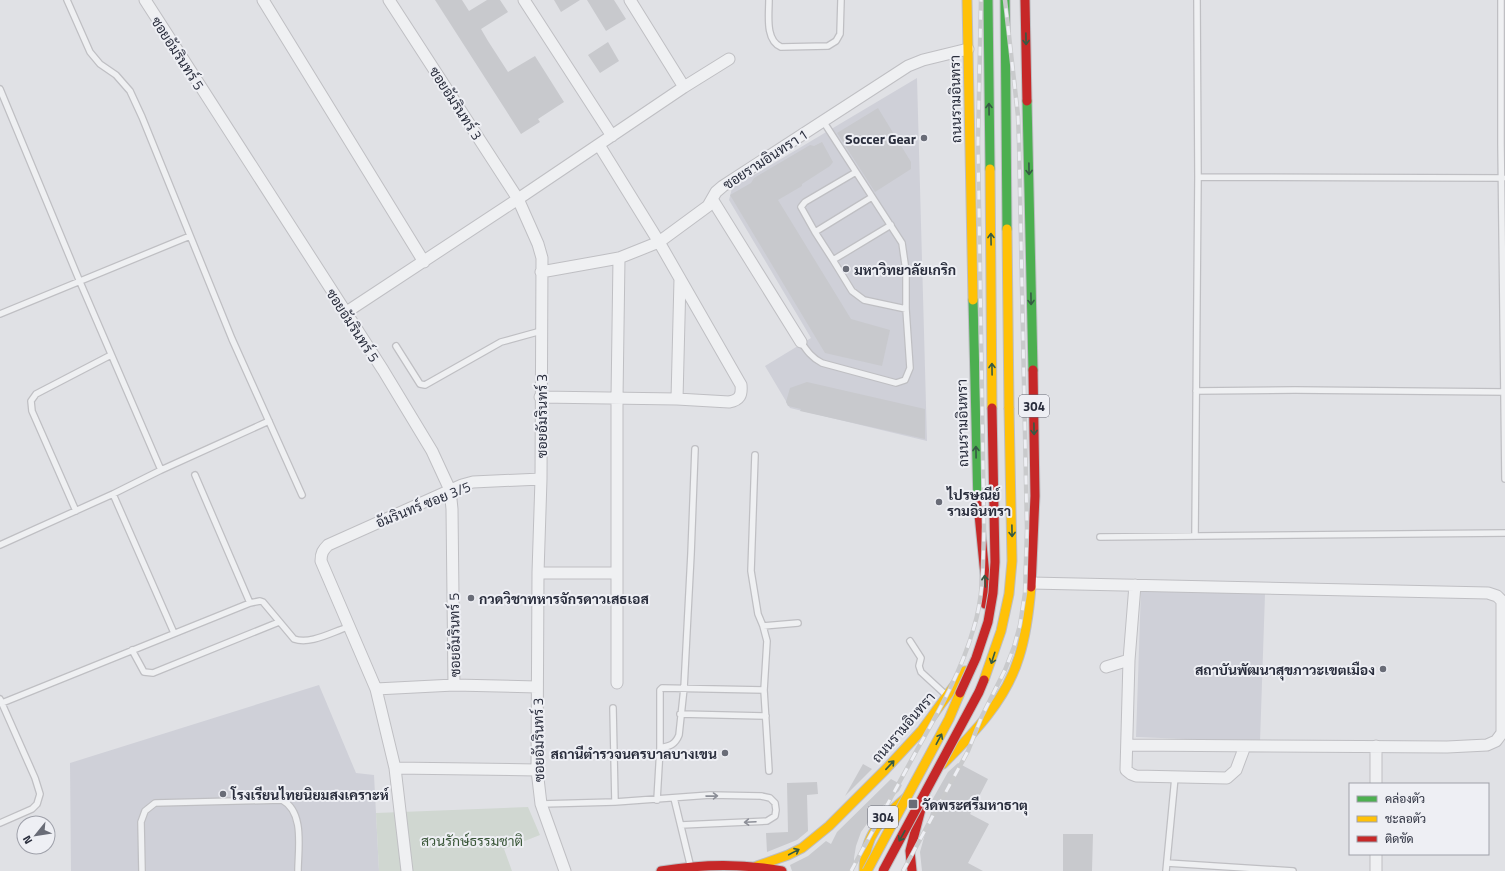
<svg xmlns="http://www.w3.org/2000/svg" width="1505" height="871" font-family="'Titillium Web',Sarabun,sans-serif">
<rect width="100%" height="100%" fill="#e0e1e5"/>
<path fill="#cfd0d8" d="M917,78L927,441L790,408L765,366L811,338L729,200L732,188Z
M1141,589L1265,594L1260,742L1136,737Z
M319,685L356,773L374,775L379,871H71L70,763Z"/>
<path fill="#d0d7d1" d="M528,807L540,835L504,849L512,871H379L376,813Z"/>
<path fill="#c8c9cd" d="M435,0H462L469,11L487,0H500L508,12L481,29L488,41L508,72L535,56L564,102L538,119L540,122L521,134Z
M554,0H580L561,12Z
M587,0H614L626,19L606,31Z
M608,42L619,61L600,73L588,55Z
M878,108L911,162V169L875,192L837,133Z
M822,142L833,162L830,166L802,184V186L778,200L851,319L890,330L882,366L825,353L730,195L751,183L754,178L810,145L814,146Z
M807,382L925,409V439L800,411L801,409L788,406L786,402L790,388Z
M958,763L988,779L970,814L989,824L968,863L983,871H922L920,852L932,808L931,802L948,772Z
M863,764L872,769L845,796Z
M891,779L902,785L899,791L874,814L861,832L856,846L854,858V871H792L790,865L808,856L826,841L831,844L837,832Z
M817,782L818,794L807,795L808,831L797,840L767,852L766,833L788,832L787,783Z
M1063,834H1093L1092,871H1063Z"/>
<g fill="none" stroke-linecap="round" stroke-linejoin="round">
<defs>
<path id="lane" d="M67,0L90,52L100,64L116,75L130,91L142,117L232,339L302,495
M769,0C769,15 765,40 781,47L828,46L836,41L840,34L841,0
M1501,0V144L1505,479
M0,89L80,282L161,470L113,494L0,545
M1198,177L1503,178
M891,225L833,260L852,291L864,300L906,309
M815,232L872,197
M833,260L815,232L801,207L805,202L856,172
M0,314L190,236
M801,342C807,351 812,358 822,363L896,383L905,380L910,368L906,309V271L902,243L823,121
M396,346L420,384L425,385L501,342L541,331
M1196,391L1295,390L1505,392
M161,470L269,421
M195,475L250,603
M113,494L174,633
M76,511L32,411L31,401L36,394L111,355
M1195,536L1198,177L1197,0
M1100,537L1505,533
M763,626L798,623
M910,641L921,658L919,666L921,672L946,695
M132,650L144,672L153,673L279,622
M764,690L769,771
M0,699L35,778L40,794L37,804L32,809L0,823
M2,703L250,603L260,601L263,602L294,639C310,645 332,632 348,627
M613,708L615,802
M680,714L766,716
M660,748V690L662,688L764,690L767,641L763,626L758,614L751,571L755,455
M674,798L690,864
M657,800L660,748C670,746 675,745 679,735L684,688L691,554L695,449
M541,804L615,802L710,795L761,796L770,798L775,803L776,810L775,816L767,821L681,825
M1167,863L1293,871
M142,871L141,822L145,811L155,803L282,800C305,812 298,849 298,871
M1166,871L1175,777"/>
<path id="street" d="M145,0L383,370L432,451L450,490L452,509L454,685
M263,0L424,262
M389,0L518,199L538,244L542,258L541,479L538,573L537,770L541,804L565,871
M524,0L612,136
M630,0L684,87
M712,199L801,342
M541,272L619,258L659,242L708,206L716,192L723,186L908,66L923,60L968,49
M345,313L518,199L684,87L729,59
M540,397L677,399L729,402C740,400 742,395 741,385L659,242L599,145
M677,399L680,279
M538,573H616
M1031,583L1488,593L1497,596L1502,601V733L1496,741L1487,745L1447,747L1127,745
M1129,660L1126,770L1131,774L1136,776L1227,778L1236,770L1245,746
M1106,667L1129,660L1135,585
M617,683V398L619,258
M376,689L454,685L537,687
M1376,746V784
M395,768L537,770
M1376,854V871
M407,871L395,768L376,689L321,561C321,553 323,550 328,545L462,485L473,482L541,479"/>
<path id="fast" d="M988,0L990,169
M1005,0L1007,229
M1027,101L1033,370
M973,300L978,504"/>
<path id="slow" d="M967,0L973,300
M990,169L992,408
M1007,229L1009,408
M943,764C974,733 1006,700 1019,657C1026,635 1029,611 1031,587
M757,866L788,855L802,848L829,826L885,770L922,730L965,671
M864,871C864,835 881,819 907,797"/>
<path id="jam" d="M1025,0L1027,101
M978,504L985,575V604
M1031,587L1035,496L1033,370
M661,871C702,864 741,863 782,871
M912,871L910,851L922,805"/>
</defs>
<use href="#lane" stroke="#bfbfc3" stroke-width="8"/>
<use href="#street" stroke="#bfbfc3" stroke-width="13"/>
<use href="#fast" stroke="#bdbec2" stroke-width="11"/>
<use href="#slow" stroke="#bdbec2" stroke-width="11"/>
<use href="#jam" stroke="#bdbec2" stroke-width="11"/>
<use href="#lane" stroke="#eff0f2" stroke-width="5.5"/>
<use href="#street" stroke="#eff0f2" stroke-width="11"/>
<use href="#fast" stroke="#4caf50" stroke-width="9"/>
<use href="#slow" stroke="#ffc107" stroke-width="9"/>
<use href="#jam" stroke="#c62828" stroke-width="9"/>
<defs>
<path id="rail" d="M851,871C873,830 896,789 918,748C940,709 962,670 974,627C984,595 983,560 984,527L978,142L981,0
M903,871L968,751L982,716L1005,670L1014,647L1020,625L1025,593L1027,529L1019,142L1018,116L1005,0"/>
</defs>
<use href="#rail" stroke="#c9cacc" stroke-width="4.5"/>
<use href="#rail" stroke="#eeeff4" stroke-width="3" stroke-dasharray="9" stroke-linecap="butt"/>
<defs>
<path id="slow-bridge" d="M984,680L1001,631L1009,594L1012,561L1009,408
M867,871L949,719L960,693"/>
<path id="jam-bridge" d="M960,693L976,658L988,622L993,593L995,562L992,408
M883,871L979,692L984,680"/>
</defs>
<use href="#slow-bridge" stroke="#bdbec2" stroke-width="11" stroke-linecap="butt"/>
<use href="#jam-bridge" stroke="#bdbec2" stroke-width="11" stroke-linecap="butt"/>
<use href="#slow-bridge" stroke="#ffc107" stroke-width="9"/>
<use href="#jam-bridge" stroke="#c62828" stroke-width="9"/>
</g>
<defs><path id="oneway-shaft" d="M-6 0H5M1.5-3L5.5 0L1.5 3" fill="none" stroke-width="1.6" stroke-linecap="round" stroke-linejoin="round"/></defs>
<g stroke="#355a43">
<use href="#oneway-shaft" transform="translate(1026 39) rotate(89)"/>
<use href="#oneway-shaft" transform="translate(989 109) rotate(-91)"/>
<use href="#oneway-shaft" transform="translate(1029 169) rotate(89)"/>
<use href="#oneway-shaft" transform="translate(991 239) rotate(-91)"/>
<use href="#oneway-shaft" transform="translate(1031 299) rotate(89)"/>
<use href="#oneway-shaft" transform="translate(992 369) rotate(-91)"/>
<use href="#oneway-shaft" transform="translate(1034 429) rotate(89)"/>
<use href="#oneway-shaft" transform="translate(976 452) rotate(-91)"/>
<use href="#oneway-shaft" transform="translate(1012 531) rotate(89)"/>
<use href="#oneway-shaft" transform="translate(985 581) rotate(-94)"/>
<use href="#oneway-shaft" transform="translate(993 658) rotate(108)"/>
<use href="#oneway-shaft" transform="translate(939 739) rotate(-62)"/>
<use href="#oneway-shaft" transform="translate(890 765) rotate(-47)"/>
<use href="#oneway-shaft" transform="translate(902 836) rotate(119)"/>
<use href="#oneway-shaft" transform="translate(794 852) rotate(-28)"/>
</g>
<g stroke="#8c8e97">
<use href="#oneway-shaft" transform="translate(712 796) rotate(-1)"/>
<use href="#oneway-shaft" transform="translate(750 822) rotate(177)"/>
</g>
<g fill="#696c77" stroke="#eeeff4" stroke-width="1.5">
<circle cx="924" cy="138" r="4"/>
<circle cx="846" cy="269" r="4"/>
<circle cx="939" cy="502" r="4"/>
<circle cx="471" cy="598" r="4"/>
<circle cx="1383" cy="669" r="4"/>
<circle cx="725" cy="753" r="4"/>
<circle cx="223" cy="794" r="4"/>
<rect x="908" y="799" width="10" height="10" rx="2"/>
</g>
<g text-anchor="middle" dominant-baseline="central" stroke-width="4" stroke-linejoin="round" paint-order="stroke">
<g fill="#eeeff4" stroke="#646773" stroke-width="1">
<rect x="1019" y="395" width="30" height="22" rx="3"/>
<rect x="868" y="806" width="30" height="22" rx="3"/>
</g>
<g font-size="13" font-weight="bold" fill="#292d3c">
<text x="1034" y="406">304</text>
<text x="883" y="817">304</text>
</g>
<g font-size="14" fill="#292d3c" stroke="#eeeff4">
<text transform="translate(178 53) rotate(57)">ซอยอัมรินทร์ 5</text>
<text transform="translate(955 99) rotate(-91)">ถนนรามอินทรา</text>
<text transform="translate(456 103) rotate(57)">ซอยอัมรินทร์ 3</text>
<text transform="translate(765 159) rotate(-33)">ซอยรามอินทรา 1</text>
<text transform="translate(353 325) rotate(57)">ซอยอัมรินทร์ 5</text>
<text transform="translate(541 416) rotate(-90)">ซอยอัมรินทร์ 3</text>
<text transform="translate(962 423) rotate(-91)">ถนนรามอินทรา</text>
<text transform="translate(423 504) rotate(-22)">อัมรินทร์ ซอย 3/5</text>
<text transform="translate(454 635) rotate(-91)">ซอยอัมรินทร์ 5</text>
<text transform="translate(903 727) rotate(-49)">ถนนรามอินทรา</text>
<text transform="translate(538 740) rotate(-91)">ซอยอัมรินทร์ 3</text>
</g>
<g font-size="14" font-weight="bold" fill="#292d3c" stroke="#eeeff4" text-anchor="start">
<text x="916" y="138" text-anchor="end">Soccer Gear</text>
<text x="854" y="269">มหาวิทยาลัยเกริก</text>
<text x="947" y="494">ไปรษณีย์<tspan x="947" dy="16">รามอินทรา</tspan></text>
<text x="479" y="598">กวดวิชาทหารจักรดาวเสธเอส</text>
<text x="1375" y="669" text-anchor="end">สถาบันพัฒนาสุขภาวะเขตเมือง</text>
<text x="717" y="753" text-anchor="end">สถานีตำรวจนครบาลบางเขน</text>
<text x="231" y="794">โรงเรียนไทยนิยมสงเคราะห์</text>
<text x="922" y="804">วัดพระศรีมหาธาตุ</text>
</g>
<g font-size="14" fill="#395638" stroke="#eeeff4">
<text x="472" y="840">สวนรักษ์ธรรมชาติ</text>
</g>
</g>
<rect x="1349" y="783" width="140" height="72" fill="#eeeff4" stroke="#9fa1aa"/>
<rect x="1357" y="796" width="20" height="6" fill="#4caf50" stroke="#9fa1aa"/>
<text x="1385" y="803" font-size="12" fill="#292d3c">คล่องตัว</text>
<rect x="1357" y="816" width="20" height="6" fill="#ffc107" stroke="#9fa1aa"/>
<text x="1385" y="823" font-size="12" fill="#292d3c">ชะลอตัว</text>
<rect x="1357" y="836" width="20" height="6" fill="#c62828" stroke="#9fa1aa"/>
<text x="1385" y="843" font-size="12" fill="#292d3c">ติดขัด</text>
<g transform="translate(36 835) rotate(240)"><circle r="19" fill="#eeeff4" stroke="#9fa1aa"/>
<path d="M0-3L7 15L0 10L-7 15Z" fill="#696c77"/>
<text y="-6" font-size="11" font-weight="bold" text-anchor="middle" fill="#292d3c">N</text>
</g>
</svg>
